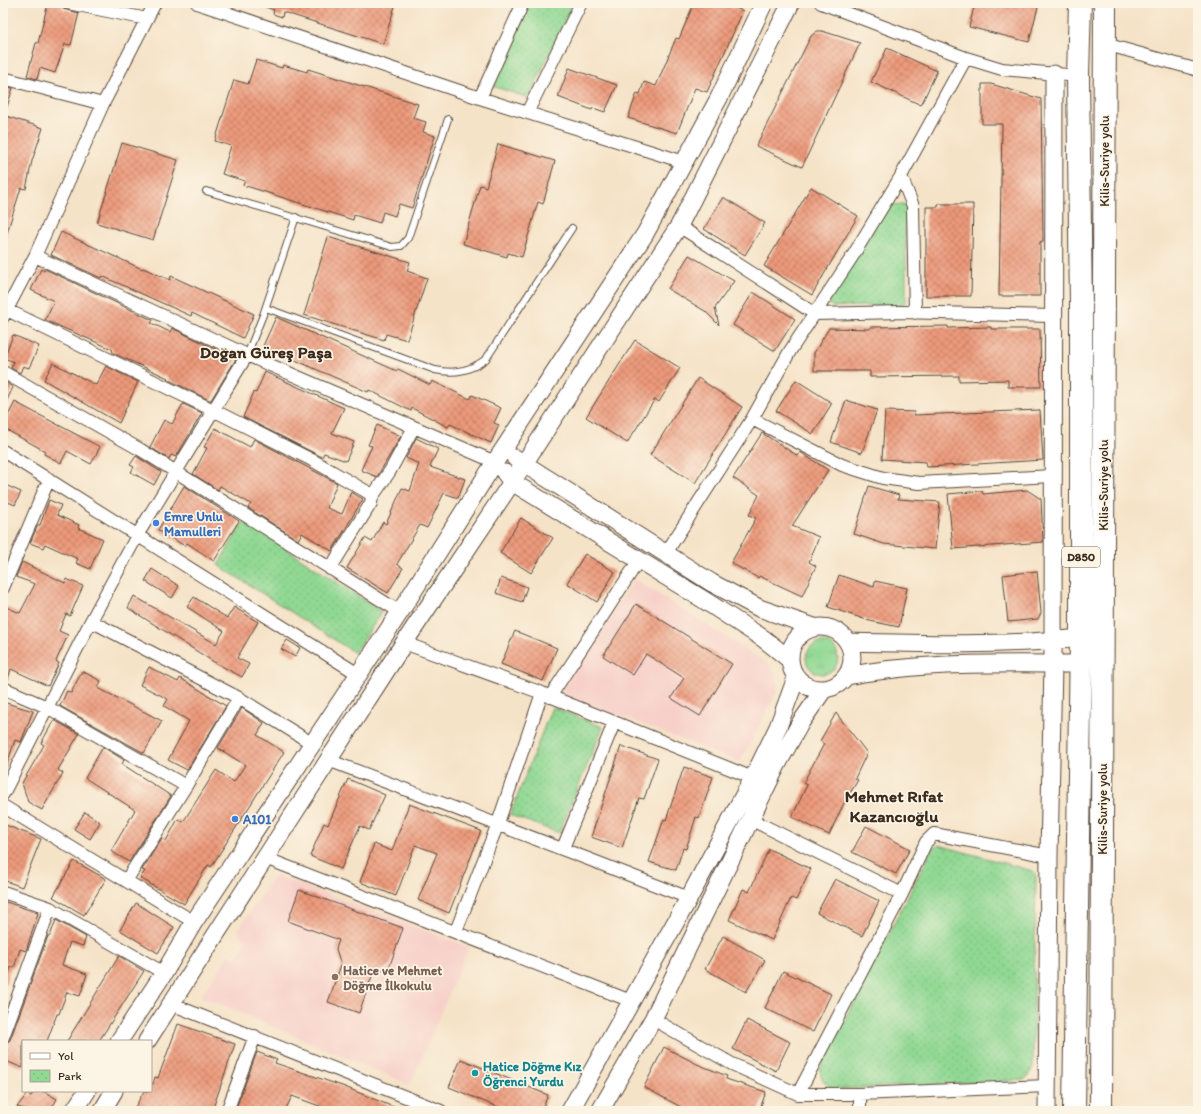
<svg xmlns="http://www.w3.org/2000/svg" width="1201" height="1114" font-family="Itim,sans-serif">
<defs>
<pattern id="grass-tufts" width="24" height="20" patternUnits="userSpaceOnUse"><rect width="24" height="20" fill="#90d893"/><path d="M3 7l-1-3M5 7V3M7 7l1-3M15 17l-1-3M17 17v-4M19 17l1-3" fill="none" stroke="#7dba7e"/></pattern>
<pattern id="park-dots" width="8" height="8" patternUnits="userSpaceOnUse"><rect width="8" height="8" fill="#90d893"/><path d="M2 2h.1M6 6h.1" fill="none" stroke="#7dba7e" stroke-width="1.8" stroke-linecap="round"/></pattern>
<pattern id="building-cross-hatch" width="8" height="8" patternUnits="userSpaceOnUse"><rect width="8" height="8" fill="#ed9a7b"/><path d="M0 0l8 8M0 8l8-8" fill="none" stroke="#c17e64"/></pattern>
</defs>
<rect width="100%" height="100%" fill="#fcf5e5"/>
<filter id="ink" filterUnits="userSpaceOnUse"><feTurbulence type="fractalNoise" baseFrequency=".025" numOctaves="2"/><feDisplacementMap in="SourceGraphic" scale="8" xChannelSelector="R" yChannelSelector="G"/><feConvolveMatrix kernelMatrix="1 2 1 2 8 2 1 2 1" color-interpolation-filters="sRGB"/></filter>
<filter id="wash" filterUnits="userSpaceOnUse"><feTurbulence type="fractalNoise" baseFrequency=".012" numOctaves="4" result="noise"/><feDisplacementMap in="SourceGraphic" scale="16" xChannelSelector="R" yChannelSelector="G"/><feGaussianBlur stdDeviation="0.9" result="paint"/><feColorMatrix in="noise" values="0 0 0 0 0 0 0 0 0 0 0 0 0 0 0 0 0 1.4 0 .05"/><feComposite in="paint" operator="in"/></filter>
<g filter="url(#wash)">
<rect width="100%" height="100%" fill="#f5e3c8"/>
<path fill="#f7d1c9" d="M634,579L770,665L776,675L777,692L740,762L561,693Z
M275,875L469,947L410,1085L201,996L229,954L235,959L247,940L241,937L238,930Z"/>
<path fill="url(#grass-tufts)" stroke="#668158" d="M806 658a16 16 0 1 1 32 0a16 16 0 1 1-32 0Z"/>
<path fill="url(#park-dots)" stroke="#668158" d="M530,3H573L529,98L492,86Z
M904,204L906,206V302L903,305L833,307L829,304L828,300L889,205Z
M244,521L382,612L355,653L218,565Z
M552,707L603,727L559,833L510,815Z
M939,845L1029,870L1033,871L1036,875L1033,1066C1031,1072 1029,1076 1024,1080L839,1089C826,1087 820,1081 820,1068L932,849Z"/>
<g id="blocks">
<path fill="url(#building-cross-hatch)" d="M48,3H61L63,9L79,13L71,45L65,44L55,73L40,68L37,79L27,76L36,43H38Z
M260,3H287L298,8L299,3H396L383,44L283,12L282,17L273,14L274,10L260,5Z
M694,3H723L743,11L707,92L695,88L677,133L628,118L637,93L640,94L644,82L656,86L676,38L679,39Z
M975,3H1039L1029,42L969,27Z
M817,31H822L860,43L802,167L756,146L811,36Z
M887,48L937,71L921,105L871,82Z
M256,60L282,68L283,65L307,72L308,69L418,104L413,118L426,122L423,132L435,136L412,208L399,204L395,216L383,212L380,223L354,215L353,220L243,185L245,181L222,174L231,146L215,141L234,80L248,84Z
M569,68L617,85L605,112L593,108L592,110L558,97Z
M982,84H991L1041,99L1043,241L1040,242V296H999L1002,124H982Z
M3,86L13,88L5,113H3Z
M3,115L43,128L32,161L26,189L21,188L5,239H3Z
M122,143L178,160L153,240L97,223Z
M498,144L555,161L543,204L538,202L522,257L508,253L507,257L463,244L480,185L486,187Z
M811,187L858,216L812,295L764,266Z
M723,197L765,223L745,255L704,229Z
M938,204H973L971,296H926V207H938Z
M61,232L142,269L143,268L170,280L171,276L254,314L243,338L192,313L191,316L102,276L101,278L51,255Z
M328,237L410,262L407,271L427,278L407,340L386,334L384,340L304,315Z
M689,255L734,281L715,308L719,325L705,311L668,289Z
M41,269L44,271L45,269L146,317L153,320L151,323L170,332L172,328L236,359L211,400H209L167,379L168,378L113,353L112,349L45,320L54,301L31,290Z
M753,292L795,319L775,351L733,325Z
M276,317L397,371L398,369L430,385L432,381L470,399L472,395L501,408L494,423L499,425L491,443L450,424L448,427L412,408L411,411L369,390L368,392L263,346Z
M948,326V328L991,327V329H1040L1041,387H1008V380L959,381V376L870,377V371H814V353L829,328L870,329V327Z
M13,335L39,346L29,368L23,366L20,373L11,368L14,362L4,358Z
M635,340L680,368L659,402L655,399L627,443L586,417Z
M53,363L96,385L106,366L138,382L119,423L44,380Z
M265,372L344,408L332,433L354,442L346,461L324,453L322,457L243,417L254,392L256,393Z
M698,378L742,407L695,483L650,455Z
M796,380L832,403L813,434L776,411Z
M5,382L13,387L3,409V385Z
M846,400L877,410L862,453L831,442Z
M15,402L100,447L91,464L67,451L61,463L44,454L45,451L3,428V425Z
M183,404L202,413L176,457L171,455L169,459L150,447L164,420L172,424Z
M1040,410L1043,460L927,467L926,462L882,459L885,411L915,412L914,415Z
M377,425L401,436L377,477L361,470L372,446L368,445Z
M215,428L250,447L254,439L337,483L327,508L342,514L351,492L363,499L332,551L302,533L298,540L248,508L251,504L220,486L218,490L193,474L207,448L204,447Z
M762,433L798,456L800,452L828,470L792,526L819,537L809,562L816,566L802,596L759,576L758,578L731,563L756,518L749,515L759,495L733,478Z
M416,438L438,449L430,467L465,479L458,498L444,493L427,528L420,525L397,564L403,568L388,593L347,568L365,538L372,542L383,522L386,524L402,488L410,491L419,464L406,458Z
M136,456L161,472L154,485L131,472L134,467L130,465Z
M3,484L21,492L15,505L3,500Z
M184,486L239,521L214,561L187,543L185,546L158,530Z
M869,486L899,495L898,499L940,502L935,549L884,544L854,534Z
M1027,490L1041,499L1043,542L953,549L948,494L982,491L983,494Z
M49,500L61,505L57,515L79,525L78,528L103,539L90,569L76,563L78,559L45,544L43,548L30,543L38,525H40Z
M521,518L553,538L531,573L500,553Z
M585,554L615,572L597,602L567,583Z
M22,562L65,583L66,579L83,586L70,616L66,614L59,631L68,635L56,661L59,663L48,686L11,669L7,682L3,681V614L6,607L20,613L35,584L16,577Z
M152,569L179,586L172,598L145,581Z
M1037,571L1041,613L1038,619L1008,622L1003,575Z
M839,575L874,587L875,581L907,588L899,627L870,621L828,607Z
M501,578L527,587L522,602L496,593Z
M134,596L216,644L224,631L187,607L194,597L227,618L234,607L258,622L237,658L249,664L242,677L214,662L128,608Z
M636,604L732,664L700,716L671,698L684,678L646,654L633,675L603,656Z
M515,631L557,648L543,681L501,664Z
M287,640L300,648L295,657L281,649Z
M149,667L178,682L180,678L226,706L187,770L168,760L189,721L164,706L168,699L140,685Z
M82,671L101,681L98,688L162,721L144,753L60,706L67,691L71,693Z
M3,702L33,711L21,742L15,740L5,770H3Z
M242,708L264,723L257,735L284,752L211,867L208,865L184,904L140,878L145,871L142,870L162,838L166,841L178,819L183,822L216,770L234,782L245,765L218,748Z
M836,713L867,753L855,778L858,780L843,805L829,835L792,817L807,785L803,783L824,744L820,741Z
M54,720L79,734L58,770L63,773L42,810L28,802L22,783L44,745L41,743Z
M621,746L658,759L644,799L639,798L622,848L591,837Z
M103,747L124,760L122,764L171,796L129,862L111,851L135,810L85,778Z
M684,767L713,777L699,818L696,817L686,849L683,848L676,870L649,862L664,819L666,820Z
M348,779L385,795L369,830L360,826L341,869L310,856L324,823L328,825Z
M409,804L481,831L449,913L418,900L437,853L415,845L396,896L360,882L374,844L392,851Z
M85,812L100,822L90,839L74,829Z
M3,824L41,839L22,887L3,880Z
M866,826L910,849L896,874L852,852Z
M769,849L811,869L796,900L791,898L772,940L729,920L743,889L749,892Z
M74,861L106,879L84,915L53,897Z
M835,879L879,901L862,936L817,913Z
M299,890L403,928L390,965L372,976L359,1013L328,1002L341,965L336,949L339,940L288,921Z
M3,901L38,913L26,951L20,949L14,968L11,967L5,986H3Z
M136,903L174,927L158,953L120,930Z
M56,920L86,937L83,946L70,942L62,965L87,974L80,996L67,992L59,1014H57L47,1041H23V1068L3,1060V1045L10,1040L48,936H50Z
M723,936L765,960L746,992L705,969Z
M119,956L144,971L99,1041H67Z
M783,971L831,994L813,1032L765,1008Z
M747,1020L790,1042L776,1071L733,1049Z
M178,1024L235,1044L212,1111H133L144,1091H151V1084H153L155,1077L158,1078Z
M664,1047L697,1064L727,1076L726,1079L766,1092L759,1111H688L644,1087Z
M257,1052L277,1060L275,1063L345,1087L403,1111H333L292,1096L285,1111H235Z
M461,1059L548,1095L541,1111H507L449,1087Z
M34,1091H43L57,1099L50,1111H24L25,1109L17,1107L27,1094L31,1096Z"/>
</g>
</g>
<g filter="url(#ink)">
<use href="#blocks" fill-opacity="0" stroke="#574638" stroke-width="1"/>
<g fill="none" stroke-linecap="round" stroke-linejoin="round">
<defs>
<path id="lane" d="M206,191L392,247L401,246L408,238L448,119
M266,308L435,370C455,374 470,371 486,359L572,228
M247,355L263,315L296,217"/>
<path id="street" d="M68,3L147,19
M197,3L480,98L684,162
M821,3L966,58L1002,69L1078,76
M1105,44L1198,70
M3,78L103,104
M480,98L523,3
M528,111L581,3
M901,176L913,206L915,313
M679,226L815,314L901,312L1053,316
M35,256L247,355L495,462
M3,308L213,410L312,460L369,493L372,497L371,503L330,569
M3,317L35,256L103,104L155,3
M3,372L141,450L400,612
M752,419L842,465L883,478L919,483L1052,476
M3,451L358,674
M372,497L390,471L414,427
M666,553L752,419L790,351L852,257L901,176L966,58
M3,588L49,479
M91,621L239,698L186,786L126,881
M404,643L542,693L753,778
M3,688L47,707L186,786
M550,697L639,560
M239,698L313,744
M328,760C448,806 569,851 689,898
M3,794L91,621L138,534L247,355
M3,806L194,922
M750,819L902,894
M563,848L614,723
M265,858L631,1001
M3,892L50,908L164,973
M456,931L497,826L542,693
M171,1004L441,1111
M653,1019L732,1064L798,1094H860L1047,1086
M3,1037L50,908
M798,1094L902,894L926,842L934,834L1049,856
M227,1111L255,1036
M860,1111V1094"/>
<path id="secondary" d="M515,458L712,583L759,608L814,627
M505,473L512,482L704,600L764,639L789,659
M790 658a31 31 0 1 1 62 0a31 31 0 1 1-62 0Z
M848,642C926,644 1004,646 1081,638
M847,676C924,661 1002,664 1080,664
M119,1041L164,973L194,922L400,612L495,462L645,234L719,98L764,3
M147,1041L404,643L512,482L679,226L791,3
M74,1111L87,1091
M102,1111L114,1091
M570,1111L689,898L753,778L778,727L796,678
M600,1111L653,1019L777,765L801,722L824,689
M1047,1111L1049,856L1053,664L1054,74"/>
<path id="highway" d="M1074,1111L1081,638V306L1078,76L1080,3
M1101,1111L1105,3"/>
</defs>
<use href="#lane" stroke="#574638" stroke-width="8"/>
<use href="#street" stroke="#574638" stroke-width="14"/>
<use href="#secondary" stroke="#574638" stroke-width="19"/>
<use href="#highway" stroke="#574638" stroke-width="24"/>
<use href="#lane" stroke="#fff" stroke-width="6"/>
<use href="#street" stroke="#fff" stroke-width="12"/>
<use href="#secondary" stroke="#fff" stroke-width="17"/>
<use href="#highway" stroke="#fff" stroke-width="22"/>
</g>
</g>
<g fill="#3f7fe0" stroke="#fcf5e5" stroke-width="1.5">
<circle cx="156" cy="523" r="4"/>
<circle cx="235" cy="819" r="4"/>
</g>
<circle fill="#8d6e63" stroke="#fcf5e5" stroke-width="1.5" cx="335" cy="977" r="4"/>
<circle fill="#0f9aa8" stroke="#fcf5e5" stroke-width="1.5" cx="475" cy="1073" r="4"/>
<g text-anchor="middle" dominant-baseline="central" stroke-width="3.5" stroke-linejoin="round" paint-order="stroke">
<rect fill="#fcf5e5" stroke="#75675a" stroke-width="1" x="1062" y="547" width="38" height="20" rx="3"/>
<g font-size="12" font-weight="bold" fill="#3b2a1e">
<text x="1081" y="557">D850</text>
</g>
<g font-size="13" fill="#3b2a1e" stroke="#fcf5e5">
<text transform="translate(1104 161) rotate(-90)">Kilis-Suriye yolu</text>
<text transform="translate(1103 485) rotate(-90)">Kilis-Suriye yolu</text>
<text transform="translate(1102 809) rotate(-90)">Kilis-Suriye yolu</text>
</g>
<g font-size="13" font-weight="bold" fill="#366cbe" stroke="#fcf5e5" text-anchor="start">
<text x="164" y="516">Emre Unlu<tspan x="164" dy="15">Mamulleri</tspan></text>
<text x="243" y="819">A101</text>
</g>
<g font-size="13" font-weight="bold" fill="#785e54" stroke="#fcf5e5" text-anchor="start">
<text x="343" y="970">Hatice ve Mehmet<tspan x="343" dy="15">Döğme İlkokulu</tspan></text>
</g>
<g font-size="13" font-weight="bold" fill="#0d838f" stroke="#fcf5e5" text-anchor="start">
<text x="483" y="1066">Hatice Döğme Kız<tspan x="483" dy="15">Öğrenci Yurdu</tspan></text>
</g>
<g font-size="17" font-weight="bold" fill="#3b2a1e" stroke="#fcf5e5">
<text x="266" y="352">Doğan Güreş Paşa</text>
<text x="894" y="796">Mehmet Rıfat<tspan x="894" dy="20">Kazancıoğlu</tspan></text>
</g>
</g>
<rect width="1201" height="1114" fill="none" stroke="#fcf5e5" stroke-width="16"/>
<rect x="22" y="1040" width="130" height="52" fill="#fcf5e5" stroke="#afa495"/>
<rect x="30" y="1053" width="20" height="6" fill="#ffffff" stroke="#afa495"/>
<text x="58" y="1060" font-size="12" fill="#3b2a1e">Yol</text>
<rect x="30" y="1070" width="20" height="12" fill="url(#park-dots)" stroke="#afa495"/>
<text x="58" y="1080" font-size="12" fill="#3b2a1e">Park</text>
</svg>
